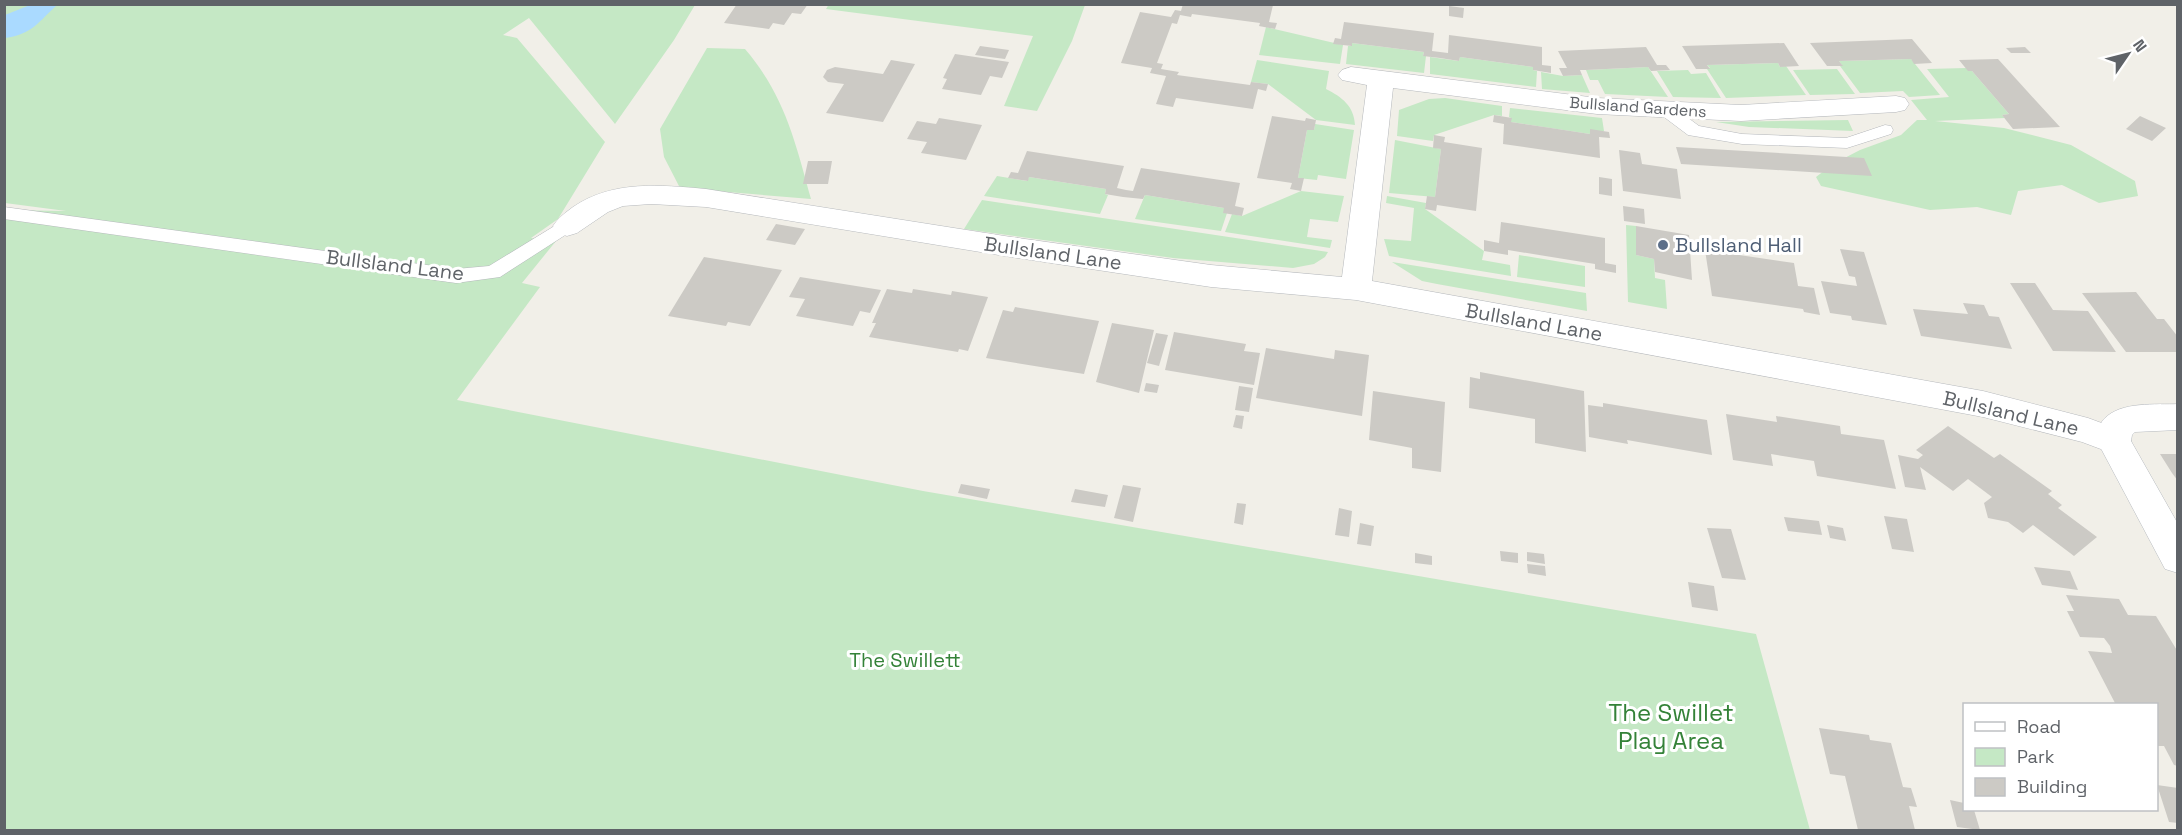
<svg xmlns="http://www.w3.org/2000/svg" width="2182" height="835" font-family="'Space Grotesk',sans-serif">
<rect width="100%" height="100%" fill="#f1efe8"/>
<path fill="#c5e8c5" d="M829,4H1085V5L1072,41L1037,111L1004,106L1033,36L826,9Z
M5,5H695L674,40L615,124L529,18L503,35L517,38L605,142L558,219L531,238L556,241L522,283L540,287L457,400L923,491L1756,634L1810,830H5V210L66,211L5,203Z
M1266,27L1343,45L1340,64L1259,55Z
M1352,43L1424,52L1423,56H1426L1424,73L1346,64L1348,46H1351Z
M707,48L745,49C785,96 795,141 811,199L680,188L664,157L660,129Z
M1430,57L1459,61L1460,57L1533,67V70L1537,71L1536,87L1430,74Z
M1911,59L1940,95L1909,97L1903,91L1860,93L1840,66L1842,65L1839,61Z
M1257,60L1329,71L1326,89C1342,97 1354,106 1355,125L1316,120L1268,84L1251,82Z
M1778,63L1780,67L1786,66L1806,95L1726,98L1707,69L1710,68L1707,65Z
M1648,67L1668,97L1605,94L1598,80H1590L1586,70Z
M1966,68L1972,71L2009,114L2002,115L2005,118L1935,121L2004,128L2071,145L2135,181L2138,196L2099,203L2062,185L2018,191L2011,215L1977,207L1930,210L1821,186L1816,177L1833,164L1860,150L1901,135L1917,120H1927L1911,100L1949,97L1927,69Z
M1837,69L1855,94L1810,95L1793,70Z
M1688,70L1691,74L1706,73L1721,98L1673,97L1657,71Z
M1541,72L1563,76L1582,75L1590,93L1542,89Z
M1445,98L1502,106V116L1494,115L1434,135L1433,141L1397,136L1399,110L1429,99Z
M1510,108L1602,118L1604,131L1590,134L1511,122V118L1509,117Z
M1848,120L1853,131L1749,127L1716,122Z
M1315,124L1354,130L1346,179L1318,175L1317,180L1298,178L1307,130H1314Z
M1395,140L1441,149L1435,197L1389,193Z
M997,176L1027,181L1029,177L1106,189L1105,194L1108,195L1100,214L984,196Z
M1301,191L1344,196L1338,222L1310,219L1307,237L1332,240L1330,248L1225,232L1232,214L1242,216Z
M1145,195L1224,208L1227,213L1221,231L1135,219Z
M1387,196L1426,203L1425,209L1484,251L1482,260L1510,265L1511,276L1389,256L1384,239L1411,241L1414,208L1386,203Z
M982,200L1328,252L1325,257L1314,264L1293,268L1173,258L964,229Z
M1626,225L1636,226V255L1654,259L1655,278L1665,280L1667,309L1628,302Z
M1519,255L1585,266V287L1517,277Z
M1392,262L1586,293L1587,311L1437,284L1422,281Z"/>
<path fill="#aadaff" d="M30,5H57C38,22 33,34 5,38V15Z"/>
<path fill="#cccac5" d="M737,4H808L801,14L792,13L784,25L773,23L769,29L724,23Z
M1183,4L1273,5L1269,22L1277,23L1275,29L1259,26L1260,23L1192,14L1191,17L1180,15L1177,24L1172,23L1157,63L1163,64L1161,69L1179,72L1177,75L1250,85L1251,82L1268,84L1266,91L1258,89L1253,109L1176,98L1173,107L1156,104L1166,76L1150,73L1152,68L1121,63L1140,12L1171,17L1175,10L1181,11Z
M1449,6L1464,8L1463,18L1449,16Z
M1344,22L1434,33L1432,51L1448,53L1449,35L1542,47V65L1551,66V73L1533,70V67L1460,57L1459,61L1440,58L1423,56L1424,52L1352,43V46L1333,44L1335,38L1341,39Z
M1912,39L1932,63L1914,64L1911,59L1839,61L1843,66H1827L1810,43Z
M1784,43L1799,66L1780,67L1778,63L1707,65L1710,69H1696L1682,46Z
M980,46L1009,50L1005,59L975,55Z
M1646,47L1657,65H1666L1670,70L1651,71L1648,67L1586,70H1580L1582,75L1563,76L1559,68H1567L1558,51Z
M2025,47L2031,53H2011L2006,48Z
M955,54L1009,62L1002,78L990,76L981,95L942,89L947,79L943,78Z
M1998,59L2027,91L2060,127L2013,129L2002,115L2009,114L1972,71H1968L1959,60Z
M891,60L915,64L883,122L826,113L844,84L828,82L823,77L827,70L835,67L883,74Z
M1494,115L1512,118L1511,122L1551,128L1590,134V129L1609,132L1610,138L1599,137L1600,158L1503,144L1504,124L1493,122Z
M1272,116L1305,121L1306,118L1316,120L1314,130H1307L1298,178H1304L1301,191L1290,189L1292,183L1257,178Z
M2140,116L2166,128L2152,141L2126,129Z
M939,118L982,125L966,160L921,153L927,142L907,139L917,121L936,124Z
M1434,135L1445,137L1444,142L1482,148L1476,211L1437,205L1436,211L1425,209L1427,196L1435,197L1441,149L1433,148Z
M1676,147L1864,158L1872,176L1681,164Z
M1619,150L1640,153L1642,164L1677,169L1681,199L1623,191Z
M1027,151L1124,166L1117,188L1126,190L1133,191L1141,168L1240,183L1235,206L1244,208L1242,216L1223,213L1224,208L1145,195L1143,199L1123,197L1105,194L1106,189L1029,177L1028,181L1008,178L1011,172L1018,173Z
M808,161H832L828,184H803Z
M1599,177L1612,179V196L1599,194Z
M1623,206L1644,209L1645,224L1624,221Z
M1501,222L1605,238V263L1616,265V273L1595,269V264L1508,250V255L1484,251V240L1499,243Z
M776,224L805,229L795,245L766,240Z
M1636,226L1689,235L1692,280L1655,272L1654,259L1636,255Z
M1840,249L1864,252L1887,325L1852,320L1851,316L1830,313L1821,281L1857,286L1855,277L1849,276Z
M1705,250L1794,263L1798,286L1814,288L1820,315L1804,312L1803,309L1712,296Z
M704,257L782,270L750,326L728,322L726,326L668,316Z
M800,277L881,290L870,313L860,311L853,326L796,316L805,299L789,297Z
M2010,283H2035L2053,310L2088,311L2116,352L2053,351Z
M887,289L912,293L913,289L951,295L952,291L988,297L968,351L959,349L958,352L869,337L876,323H872Z
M2136,292L2157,319H2164L2178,337V352H2126L2082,293Z
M1963,303L1984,305L1989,316L1999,317L2012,349L1921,336L1913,309L1968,314Z
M1015,307L1099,321L1084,374L986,358L1003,310L1013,312Z
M1112,323L1154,330L1139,393L1096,382Z
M1174,332L1246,344L1244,351L1260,353L1254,385L1165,370Z
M1156,333L1168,335L1159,366L1147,363Z
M1266,348L1334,359L1335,350L1369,355L1362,416L1256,398Z
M1480,372L1584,391L1586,452L1535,443V419L1469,408L1470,377L1480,379Z
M1146,383L1159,385L1157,393L1144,391Z
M1239,386L1253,388L1249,412L1235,410Z
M1373,391L1445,402L1441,472L1412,468V448L1369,440Z
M1603,403L1707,420L1712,455L1627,440L1628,444L1589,437L1588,405L1603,407Z
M1726,414L1777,422L1776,416L1840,426L1841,434L1884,440L1896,489L1817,476L1814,461L1771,454L1773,466L1733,460Z
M1236,415L1244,416L1242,429L1233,427Z
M1948,426L1994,458L2000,454L2052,491L2048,494L2062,505L2058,508L2097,537L2074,556L2033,525L2023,533L2008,522L1988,518L1984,503L1992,497L1968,479L1953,491L1920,467L1926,490L1905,487L1898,455L1918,459L1923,455L1916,450Z
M2160,454H2178V481L2172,473Z
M961,484L990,489L987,499L958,493Z
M1123,485L1141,488L1133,522L1114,518Z
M1075,489L1108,495L1105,507L1071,502Z
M1237,503L1246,504L1243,525L1234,523Z
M1339,508L1352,511L1349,537L1335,535Z
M1884,516L1907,519L1914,552L1892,549Z
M1784,517L1819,521L1822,535L1788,531Z
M1360,523L1374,526L1371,546L1357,544Z
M1827,525L1843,528L1846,541L1830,538Z
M1707,528L1731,529L1746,580L1722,578Z
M1500,551L1518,553V563L1501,561Z
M1527,552L1544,554L1545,564L1527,561Z
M1415,553L1432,556V565L1415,563Z
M1527,564L1545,566L1546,576L1528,573Z
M2034,567L2070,571L2078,590L2042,585Z
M1688,582L1714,586L1718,611L1692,607Z
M2066,595L2119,599L2128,615L2156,616L2178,652V766L2174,765L2164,746H2157V705L2115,703L2088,651L2112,653L2110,646L2104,638L2080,637L2067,611H2074Z
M1819,728L1869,735L1870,740L1891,743L1903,787L1911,788L1917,807L1909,806L1915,830H1858L1845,776L1830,774Z
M2157,785L2178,788V823L2169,822Z
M1950,800L1964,803L1965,810H1974L1980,830L1957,827Z"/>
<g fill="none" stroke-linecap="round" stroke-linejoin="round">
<defs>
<path id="lane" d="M1666,105L1672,106L1699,126L1742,134L1846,138L1885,125L1891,126L1893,130L1891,134L1847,148L1742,144L1688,135L1660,114L1658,110L1660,106Z
M4,207L456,269L489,266L561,222L567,220L573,222L576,226L573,230L500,277L456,283L4,219Z"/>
<path id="street" d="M1351,67L1597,98L1741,105L1896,96L1905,98L1909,104L1905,110L1896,112L1741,121L1597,114L1393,88L1372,281L1983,391L2088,418L2126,432L2131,441L2126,450L2114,454L2082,442L1983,417L1356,300L1211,287L1011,257L706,207L651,204L623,206L608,212L577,233L567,236L557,233L553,226C558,218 565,213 573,207C613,180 660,185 706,189L1011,237L1211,265L1342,277L1367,85L1342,80L1338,75L1342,70Z"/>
<path id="secondary" d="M2178,404V430L2135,432L2132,435L2131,441L2178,524V573L2165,569L2097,441C2098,434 2099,424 2104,419C2121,401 2156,405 2178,404Z"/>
</defs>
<use href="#lane" stroke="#b5b8bc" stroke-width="1"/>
<use href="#street" stroke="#b5b8bc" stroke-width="1"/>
<use href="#secondary" stroke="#b6babf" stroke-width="1"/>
<use href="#lane" fill="#fff" fill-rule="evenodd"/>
<use href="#street" fill="#fff" fill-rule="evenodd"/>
<use href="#secondary" fill="#fff" fill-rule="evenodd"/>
</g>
<circle fill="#5c6f8a" stroke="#fff" stroke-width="2" cx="1663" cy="245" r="6"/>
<g text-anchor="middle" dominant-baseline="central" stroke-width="6" stroke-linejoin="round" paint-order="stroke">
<g font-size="16" fill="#5f6368" stroke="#fff">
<text transform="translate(1638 107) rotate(4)">Bullsland Gardens</text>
</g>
<g font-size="20" fill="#4e5e75" stroke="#fff" text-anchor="start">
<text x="1675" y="245">Bullsland Hall</text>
</g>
<g font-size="20" fill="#5f6368" stroke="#fff">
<text transform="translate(1053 253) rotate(8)">Bullsland Lane</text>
<text transform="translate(395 265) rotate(7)">Bullsland Lane</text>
<text transform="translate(1534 322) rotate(10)">Bullsland Lane</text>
<text transform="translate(2011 413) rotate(13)">Bullsland Lane</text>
</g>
<g font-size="20" fill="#348238" stroke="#fff">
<text x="905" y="660">The Swillett</text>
</g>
<g font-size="24" fill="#348238" stroke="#fff">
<text x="1671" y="712">The Swillet<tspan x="1671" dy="28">Play Area</tspan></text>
</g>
</g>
<rect width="2182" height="835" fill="none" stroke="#5f6368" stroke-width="12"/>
<rect x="1963" y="703" width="195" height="108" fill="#ffffff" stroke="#bfc1c3" stroke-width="1.5"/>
<rect x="1975" y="722" width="30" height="9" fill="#ffffff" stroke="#bfc1c3" stroke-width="1.5"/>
<text x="2017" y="733" font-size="18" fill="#5f6368">Road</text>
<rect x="1975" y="748" width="30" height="18" fill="#c5e8c5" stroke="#bfc1c3" stroke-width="1.5"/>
<text x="2017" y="763" font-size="18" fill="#5f6368">Park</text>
<rect x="1975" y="778" width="30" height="18" fill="#cccac5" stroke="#bfc1c3" stroke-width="1.5"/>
<text x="2017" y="793" font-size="18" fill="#5f6368">Building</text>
<g transform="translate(2128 54) rotate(55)" stroke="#ffffff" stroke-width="4.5" paint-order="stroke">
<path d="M0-4.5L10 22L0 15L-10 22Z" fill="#5f6368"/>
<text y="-9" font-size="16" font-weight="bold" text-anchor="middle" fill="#5f6368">N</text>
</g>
</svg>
